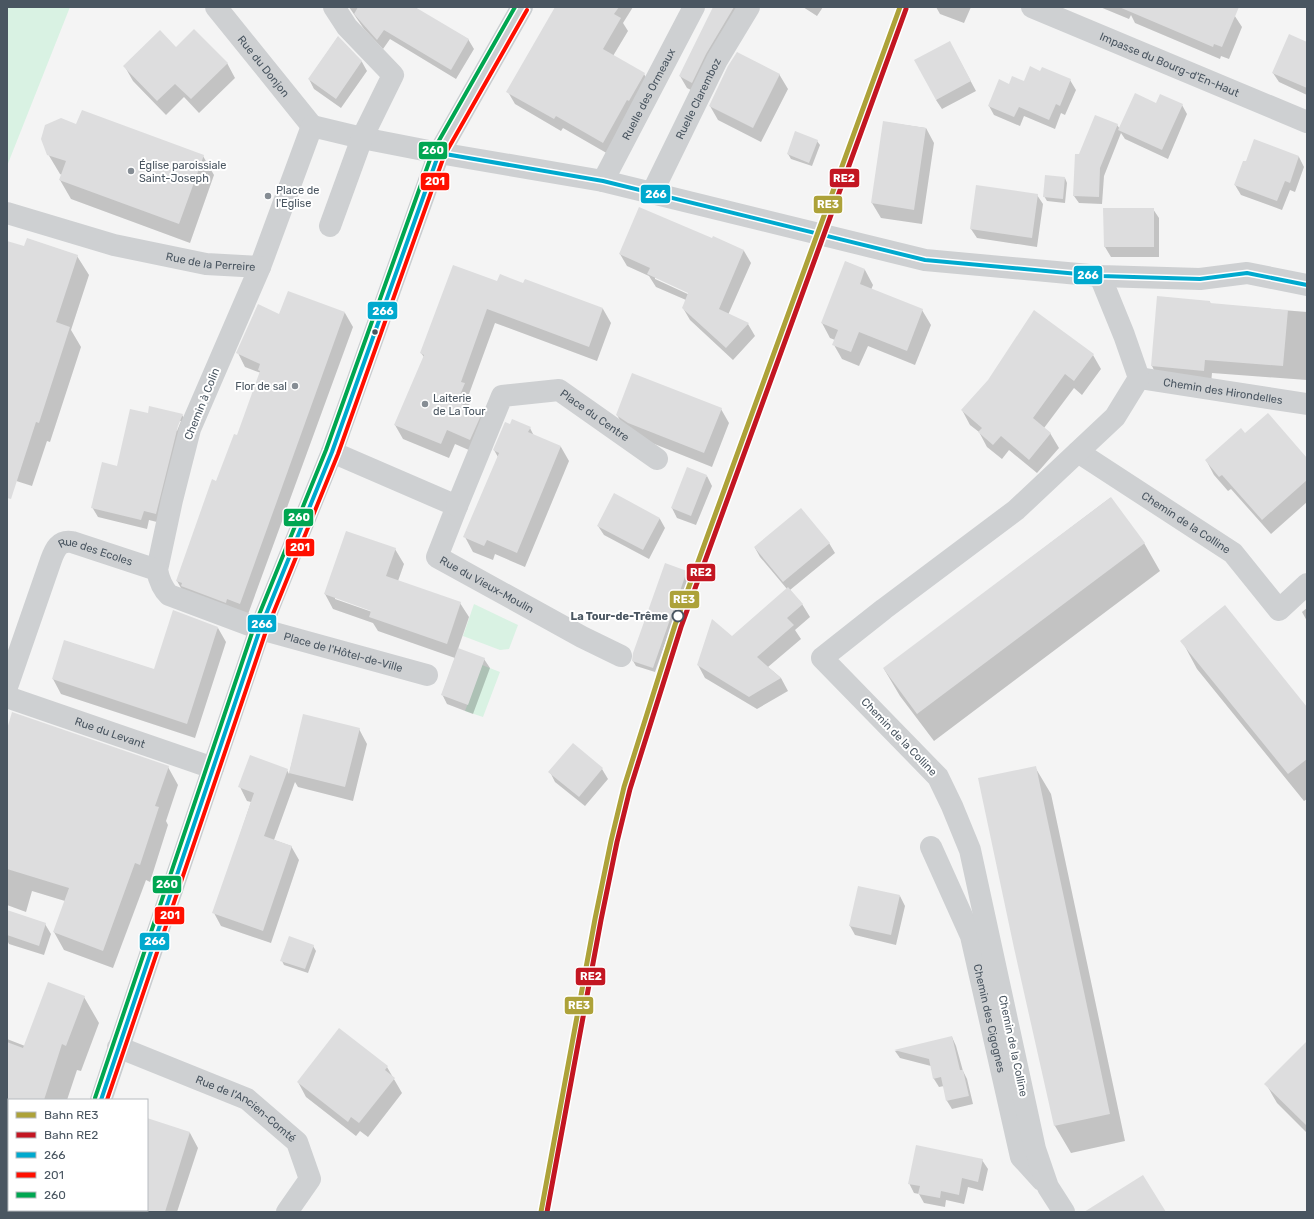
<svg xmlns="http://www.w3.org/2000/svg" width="1314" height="1219" font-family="Rubik,sans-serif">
<rect width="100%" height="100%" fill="#f4f4f4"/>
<path fill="#d9f2e3" d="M7,7H70L7,166Z
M474,604L518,625L509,649L500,650L463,636Z
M482,665L500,672L483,717L465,711Z"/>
<path fill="#0003" fill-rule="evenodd" d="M349,7H415L419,11L468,39L474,49L456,79L390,39L383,49L364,29Z
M556,7H633L623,23L628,31L613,56L644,74L651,86L610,155L563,128L561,131L515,104L508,92Z
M714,7H750L699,94L687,88L680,76Z
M803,7H823L817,16Z
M936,7H971L964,23L940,14Z
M1100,7H1229L1242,27L1229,59L1221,56L1220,59L1135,23L1131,15L1129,19Z
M338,37L362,62L367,71L341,108L314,89L309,79Z
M1307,43V95L1279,82L1273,73Z
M176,48L227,63L235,78L199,113L184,97L166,115L133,81L125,67Z
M955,52L976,91L942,109L936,100Z
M1041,72L1070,80L1076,90L1065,115L1061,113L1055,129L1024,116L1020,126L994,115L989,106L1009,85L1024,82Z
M779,74L788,89L761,142L718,120L710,106Z
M1157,104L1182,105L1187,114L1168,159L1125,139L1121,133L1104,176L1102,204L1079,203L1074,196L1079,155L1117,125L1120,129Z
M884,122L926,128L934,143L922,224L881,218L872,203Z
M77,125L203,156L214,175L190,243L71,199L60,180L62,175L60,174L48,154Z
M817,141L820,145L812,166L791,159L788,154Z
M1254,141L1299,157L1304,167L1295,192L1290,190L1282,210L1241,195L1235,185L1246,163Z
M1065,178L1067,183L1065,203L1047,201L1044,196Z
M1037,195L1043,204L1037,247L977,238L971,229Z
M1104,209H1153L1159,218V257H1111L1105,247Z
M712,240L744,251L751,263L728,315L748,324L755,336L733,360L690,320L683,308L686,300L656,287L649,276L627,266L620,254ZM655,277L693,294L692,296L655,279Z
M7,242L25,248L77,256L89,275L71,330L81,347L50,442L47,441L32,486L7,478Z
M846,262L865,270L873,285L871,290L922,310L931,325L915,365L868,346L859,366L842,359L834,345L835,340L830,338L822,323Z
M525,280L603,309L611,323L597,361L495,323L469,394L472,398L468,408L481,413L489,428L478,454L455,444L449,458L403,439L395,425L424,357L421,353L498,283L524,284Z
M1158,297L1210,302L1211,304L1307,312V380L1212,373L1211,384L1159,380L1152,366Z
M345,313L353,327L247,617L185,595L177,581L217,482L238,436L261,373L245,367L238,353L280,315Z
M1093,355L1101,369L1082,395L1074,388L1044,428L1050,433L1059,448L1037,473L1009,450L1002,459L987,447L979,432L970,425L962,410Z
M721,409L729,423L712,467L637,437L625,429L617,415Z
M148,415H182L188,424L161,523L149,520L147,529L98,517L92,507L118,467ZM179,421H181L177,431L175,430Z
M530,428L534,436L561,447L569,461L525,567L495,554L493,560L473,552L465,537L498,457L494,450Z
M1245,434L1307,459V502L1271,534L1231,489L1228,491L1214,475L1206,460Z
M707,476L712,486L696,525L677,518L672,508Z
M614,495L660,519L665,528L649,559L604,535L598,526Z
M1110,498L1144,543L1160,571L934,741L900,696L884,669Z
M829,543L835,553L790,590L802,604L810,617L795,630L801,639L768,667L781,678L788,691L757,709L705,678L698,665L732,637L787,589L760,557L755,548Z
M395,549L404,564L398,581L460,603L469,617L458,649L484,659L490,668L473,714L447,704L442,694L455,658L378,631L373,623L333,609L325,594ZM335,597L376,611L375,613L335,599Z
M687,572L689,576L655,672L636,666L633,661Z
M1307,608V621L1302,612Z
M218,628L226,642L195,738L61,694L53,679L65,641L155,670Z
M1182,641L1307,709V799L1304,801L1197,669Z
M304,716L359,729L367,744L353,801L298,787L295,782L274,840L291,846L299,860L271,943L221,926L214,913L251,802L247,801L240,787L287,770L289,774Z
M7,732L168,767L178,785L166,821L168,825L150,882L146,880L113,968L64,950L54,932L65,901L32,891L26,912L7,905Z
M573,744L602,769L608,779L585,806L555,782L550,772Z
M1035,767L1051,794L1125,1141L1071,1153L1055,1126Z
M900,896L905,906L896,945L855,935L850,926Z
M7,924H45L51,934L44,955L9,944L7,940Z
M313,946L316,951L308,973L284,965L282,961Z
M84,997L99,1023L81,1071L77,1070L67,1100H9V1183L7,1182V1039L25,1046Z
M952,1037L956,1046L963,1071L967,1079L973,1104L952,1109L947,1101L944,1086L939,1087L934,1079L931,1066L900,1058L895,1051Z
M1307,1043V1133L1277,1103L1266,1084Z
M387,1067L402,1093L368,1137L360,1131L356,1136L306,1097L298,1082Z
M147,1119L190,1133L198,1148L177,1212H119V1210H147Z
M982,1160L988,1169L983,1191L968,1187L964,1204L946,1200L945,1207L924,1203L919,1194L914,1193L909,1183Z"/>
<path fill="#ddddde" d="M358,7H415L469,39L451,70L384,30L377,40L354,14Z
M555,7H619L614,14L621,18L603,49L645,73L629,101L627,100L603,143L556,116L554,119L506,92Z
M713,7H734L706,54L692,83L679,76Z
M1119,7H1239L1222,47L1214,44L1213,47Z
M194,29L228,63L191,99L175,84L157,101L123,66L160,30L176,47Z
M1289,34L1307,42V88L1272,73Z
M338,36L362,61L336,99L308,79Z
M950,41L971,81L936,100L914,60Z
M737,52L780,74L753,128L709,106L728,66Z
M1030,66L1040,71L1042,67L1071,79L1060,106L1056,104L1049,120L1019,107L1014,117L988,106L999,79L1009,84L1012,76L1024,81Z
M1135,93L1156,103L1160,94L1183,104L1162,150L1118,130Z
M82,110L204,155L179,224L59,180L66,161L47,155L41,139L45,125L61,118L76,124Z
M1095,115L1118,124L1100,168L1099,197L1073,196L1075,154H1079Z
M883,121L926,128L914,210L871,203Z
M795,131L818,140L809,163L787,154Z
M1254,139L1299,156L1290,183L1285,181L1277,201L1234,185L1243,161H1246Z
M1045,175L1065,177L1063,199L1043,197Z
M976,185L1038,194L1032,238L970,229Z
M639,207L712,238L713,236L744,250L719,309L749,323L726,348L682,308L688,293L647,274L650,268L619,254Z
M1103,208H1154V247H1104Z
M27,238L78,255L56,322L70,327L39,423L36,422L11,499L7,498V241L24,246Z
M845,261L865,269L860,284L923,309L907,351L859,332L851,352L832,345L838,330L821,323Z
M453,265L497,281L500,274L523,283L525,279L603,308L589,347L487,309L461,382L465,383L457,402L482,413L470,440L447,430L441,444L394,425L424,355L420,353Z
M288,291L345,312L240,604L227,599L226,603L181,586L182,583L176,581L212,479L216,481L234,434L237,435L260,371L258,370L260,364L236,353L258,304L279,314Z
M1157,296L1210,301V303L1288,310L1283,366L1205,360L1204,371L1151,366Z
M1034,310L1094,354L1074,381L1065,374L1033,418L1051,433L1029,460L1001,436L993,445L978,432L982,428L961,410L988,380Z
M632,373L722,408L704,453L628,423L616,415Z
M149,406L183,414L178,426L156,514L144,511L141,520L91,508L102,462L117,466L130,409L148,413Z
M1268,413L1307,458V480L1262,520L1222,475L1219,477L1205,460L1241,428L1245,433Z
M512,419L531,427L528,432L561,446L517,553L487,540L484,546L463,537L499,453L493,450L505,422L510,424Z
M687,467L707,475L691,516L671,508Z
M614,493L660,518L643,550L597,526Z
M1111,497L1145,543L917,714L883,668Z
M801,508L830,543L783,582L754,547Z
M346,531L396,548L386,576L461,602L447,644L369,617L371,611L324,594Z
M665,563L687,571L653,668L632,661L633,653Z
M788,587L803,604L787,618L794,625L757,657L781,678L749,697L697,665L712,619L732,636Z
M1225,605L1307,707V759L1288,774L1180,641Z
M173,610L218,627L187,724L52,679L64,640L154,669Z
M458,648L485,658L468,705L441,695Z
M12,712L169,766L155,806L159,807L140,865L135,863L103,951L53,932L69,888L7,869V729Z
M303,714L360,728L345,787L289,773Z
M573,743L603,768L579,797L548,772Z
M250,755L288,769L264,836L292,846L263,931L212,913L254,793L238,787Z
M1036,766L1110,1114L1054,1126L1014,948L978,778Z
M858,886L900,895L891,935L849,926Z
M7,910L46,923L39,946L7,935Z
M289,936L314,945L305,969L280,961Z
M48,982L85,996L66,1046L62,1044L44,1100H7V1042L23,1048Z
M339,1028L388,1066L385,1070L395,1078L359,1123L351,1117L348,1122L297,1082Z
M952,1036L960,1070H963L969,1096L946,1101L941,1077L933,1079L929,1059L894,1050Z
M1307,1041V1126L1264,1084Z
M147,1118L190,1132L165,1212H147Z
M916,1145L983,1159L978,1182L962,1178L959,1195L941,1191L940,1198L918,1194L920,1186L908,1184Z
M1143,1175L1166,1212H1084Z"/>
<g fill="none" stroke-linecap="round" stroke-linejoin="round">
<g stroke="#ced0d2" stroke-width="22">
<path id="s1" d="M216,7L312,126"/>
<path id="s2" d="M1032,7L1307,122"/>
<path id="s3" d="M603,181L694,7"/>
<path id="s4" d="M652,193L717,60L749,7"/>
<path id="s5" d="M7,213L114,245L206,264L260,267L312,126L362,138L439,153L603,181L925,260L1100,276L1200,279L1247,273L1307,285"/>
<path d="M330,226L362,138L393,75L347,27L334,7"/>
<path id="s6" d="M260,267L190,429L172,500L157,570C159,580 162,588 169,595L260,629L427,675"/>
<path id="s7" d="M1139,378L1307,404"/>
<path id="s8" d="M332,452L457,506L437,557L582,637L621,656"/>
<path id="s9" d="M1078,452L1233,553L1279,610L1307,584"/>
<path id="s10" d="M457,506L502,396L559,390L657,459"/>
<path id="s11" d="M7,687L51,560C55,549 59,540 72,542L157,570"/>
<path id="s12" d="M7,697L213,768"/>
<path id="s13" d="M931,847L971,936L1021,1157L1042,1180"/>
<path id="s14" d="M118,1047L247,1099L297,1142L310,1179L287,1212"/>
<path d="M1064,1212L1048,1187L1035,1149L970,850L952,806L938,777L822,658L884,609L1016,510L1115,417L1139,378L1124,335L1100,276"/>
</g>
<path stroke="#caced1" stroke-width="22" d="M101,1100L260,629L332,452L439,153L522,7
M63,1212L64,1210"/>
<defs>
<path id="bus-1" d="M439,153L603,181L925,260L1100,276L1200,279L1247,273L1307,285
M101,1100L260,629L332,452L439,153"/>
<path id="bus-2" d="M107,1100L266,631L338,454L444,156L527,10"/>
<path id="bus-3" d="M95,1098L254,627L326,450L433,151L515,7"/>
</defs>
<use href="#bus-1" stroke="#fff" stroke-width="7"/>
<use href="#bus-2" stroke="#fff" stroke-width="7"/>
<use href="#bus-3" stroke="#fff" stroke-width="7"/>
<use href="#bus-1" stroke="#00a9ce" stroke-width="4"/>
<use href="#bus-2" stroke="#ff0f00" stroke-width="4"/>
<use href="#bus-3" stroke="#00a651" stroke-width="4"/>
<defs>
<path id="rail-1" d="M541,1212L595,919L611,841L624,787L675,625L900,7"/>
<path id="rail-2" d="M547,1212L601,920L617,842L630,789L681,627L906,9"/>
</defs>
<use href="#rail-1" stroke="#fff" stroke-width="8"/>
<use href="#rail-2" stroke="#fff" stroke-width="8"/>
<use href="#rail-1" stroke="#ada239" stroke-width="5"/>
<use href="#rail-2" stroke="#c31622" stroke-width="5"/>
</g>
<g fill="#868d94" stroke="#fff" stroke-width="1.5">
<circle cx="131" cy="171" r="4"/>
<circle cx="268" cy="196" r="4"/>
<circle cx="295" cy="386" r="4"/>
<circle cx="425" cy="404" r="4"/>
</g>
<circle fill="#4a5661" stroke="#fff" stroke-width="1.5" cx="375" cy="332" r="3.5"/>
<circle fill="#fff" stroke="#4a5661" stroke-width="2" cx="678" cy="616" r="5.5"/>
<g text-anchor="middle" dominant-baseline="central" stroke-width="4" stroke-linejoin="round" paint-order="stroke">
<g font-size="11" fill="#4a5661" stroke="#fff">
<text stroke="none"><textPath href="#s2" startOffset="149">Impasse du Bourg-d'En-Haut</textPath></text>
<text stroke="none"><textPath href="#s1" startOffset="76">Rue du Donjon</textPath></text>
<text stroke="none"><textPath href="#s3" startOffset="98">Ruelle des Ormeaux</textPath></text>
<text stroke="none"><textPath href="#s4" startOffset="105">Ruelle Claremboz</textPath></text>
<text stroke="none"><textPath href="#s5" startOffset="210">Rue de la Perreire</textPath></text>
<text stroke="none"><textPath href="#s7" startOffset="85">Chemin des Hirondelles</textPath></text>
<text transform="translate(202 404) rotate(-68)">Chemin à Colin</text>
<text stroke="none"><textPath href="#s10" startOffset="220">Place du Centre</textPath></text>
<text stroke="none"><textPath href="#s9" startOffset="129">Chemin de la Colline</textPath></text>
<text stroke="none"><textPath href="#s11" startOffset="190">Rue des Ecoles</textPath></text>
<text stroke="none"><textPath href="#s8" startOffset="248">Rue du Vieux-Moulin</textPath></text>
<text stroke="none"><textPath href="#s6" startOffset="533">Place de l'Hôtel-de-Ville</textPath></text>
<text stroke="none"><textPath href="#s12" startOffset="109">Rue du Levant</textPath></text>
<text transform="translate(899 737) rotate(46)">Chemin de la Colline</text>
<text stroke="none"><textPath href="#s13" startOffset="182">Chemin des Cigognes</textPath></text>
<text transform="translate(1013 1046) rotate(78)">Chemin de la Colline</text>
<text stroke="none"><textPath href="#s14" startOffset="143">Rue de l'Ancien-Comté</textPath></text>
</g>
<g font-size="11" fill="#4a5661" stroke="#fff" text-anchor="start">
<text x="139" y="165">Église paroissiale<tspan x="139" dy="13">Saint-Joseph</tspan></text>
<text x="276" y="190">Place de<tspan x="276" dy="13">l'Eglise</tspan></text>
<text x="287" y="386" text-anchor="end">Flor de sal</text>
<text x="433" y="398">Laiterie<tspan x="433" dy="13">de La Tour</tspan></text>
</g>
<g font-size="11" font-weight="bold" fill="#4a5661" stroke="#fff" text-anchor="end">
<text x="668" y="616">La Tour-de-Trême</text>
</g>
</g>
<g stroke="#fff" stroke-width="1.5">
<rect x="418" y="141" width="30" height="19" rx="4" fill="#00a651"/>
<rect x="829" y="168" width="31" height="20" rx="4" fill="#c31622"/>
<rect x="420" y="172" width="30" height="19" rx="4" fill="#ff0f00"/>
<rect x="640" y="184" width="31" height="20" rx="4" fill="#00a9ce"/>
<rect x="813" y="195" width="30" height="19" rx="4" fill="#ada239"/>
<rect x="1073" y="265" width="30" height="20" rx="4" fill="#00a9ce"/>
<rect x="367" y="301" width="31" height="19" rx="4" fill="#00a9ce"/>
<rect x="283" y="508" width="31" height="19" rx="4" fill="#00a651"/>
<rect x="285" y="538" width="30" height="19" rx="4" fill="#ff0f00"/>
<rect x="686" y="563" width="30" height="19" rx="4" fill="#c31622"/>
<rect x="669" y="590" width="31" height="19" rx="4" fill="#ada239"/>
<rect x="247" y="614" width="30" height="19" rx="4" fill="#00a9ce"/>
<rect x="152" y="875" width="30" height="19" rx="4" fill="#00a651"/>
<rect x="154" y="906" width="31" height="19" rx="4" fill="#ff0f00"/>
<rect x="139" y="932" width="31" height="19" rx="4" fill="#00a9ce"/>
<rect x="575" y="967" width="31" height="19" rx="4" fill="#c31622"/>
<rect x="564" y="996" width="30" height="19" rx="4" fill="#ada239"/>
</g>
<g font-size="11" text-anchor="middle" font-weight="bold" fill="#fff">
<text x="433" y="154">260</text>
<text x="844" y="182">RE2</text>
<text x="435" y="185">201</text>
<text x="656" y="198">266</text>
<text x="828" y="208">RE3</text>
<text x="1088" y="279">266</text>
<text x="383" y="315">266</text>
<text x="299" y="521">260</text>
<text x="300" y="551">201</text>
<text x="701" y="576">RE2</text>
<text x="684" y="603">RE3</text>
<text x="262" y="628">266</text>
<text x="167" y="888">260</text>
<text x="170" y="919">201</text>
<text x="155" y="945">266</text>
<text x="591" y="980">RE2</text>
<text x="579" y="1009">RE3</text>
</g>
<rect width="1314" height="1219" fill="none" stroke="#4a5661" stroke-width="16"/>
<rect x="8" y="1099" width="140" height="112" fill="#ffffff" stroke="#b7bbc0"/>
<rect x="16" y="1112" width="20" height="6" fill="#ada239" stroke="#b7bbc0"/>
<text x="44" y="1119" font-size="12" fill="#4a5661">Bahn RE3</text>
<rect x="16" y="1132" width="20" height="6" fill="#c31622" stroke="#b7bbc0"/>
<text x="44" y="1139" font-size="12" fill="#4a5661">Bahn RE2</text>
<rect x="16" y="1152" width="20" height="6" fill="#00a9ce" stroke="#b7bbc0"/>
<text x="44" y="1159" font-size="12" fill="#4a5661">266</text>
<rect x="16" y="1172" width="20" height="6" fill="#ff0f00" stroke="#b7bbc0"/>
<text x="44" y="1179" font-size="12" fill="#4a5661">201</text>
<rect x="16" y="1192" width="20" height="6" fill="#00a651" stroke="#b7bbc0"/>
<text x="44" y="1199" font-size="12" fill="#4a5661">260</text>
</svg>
